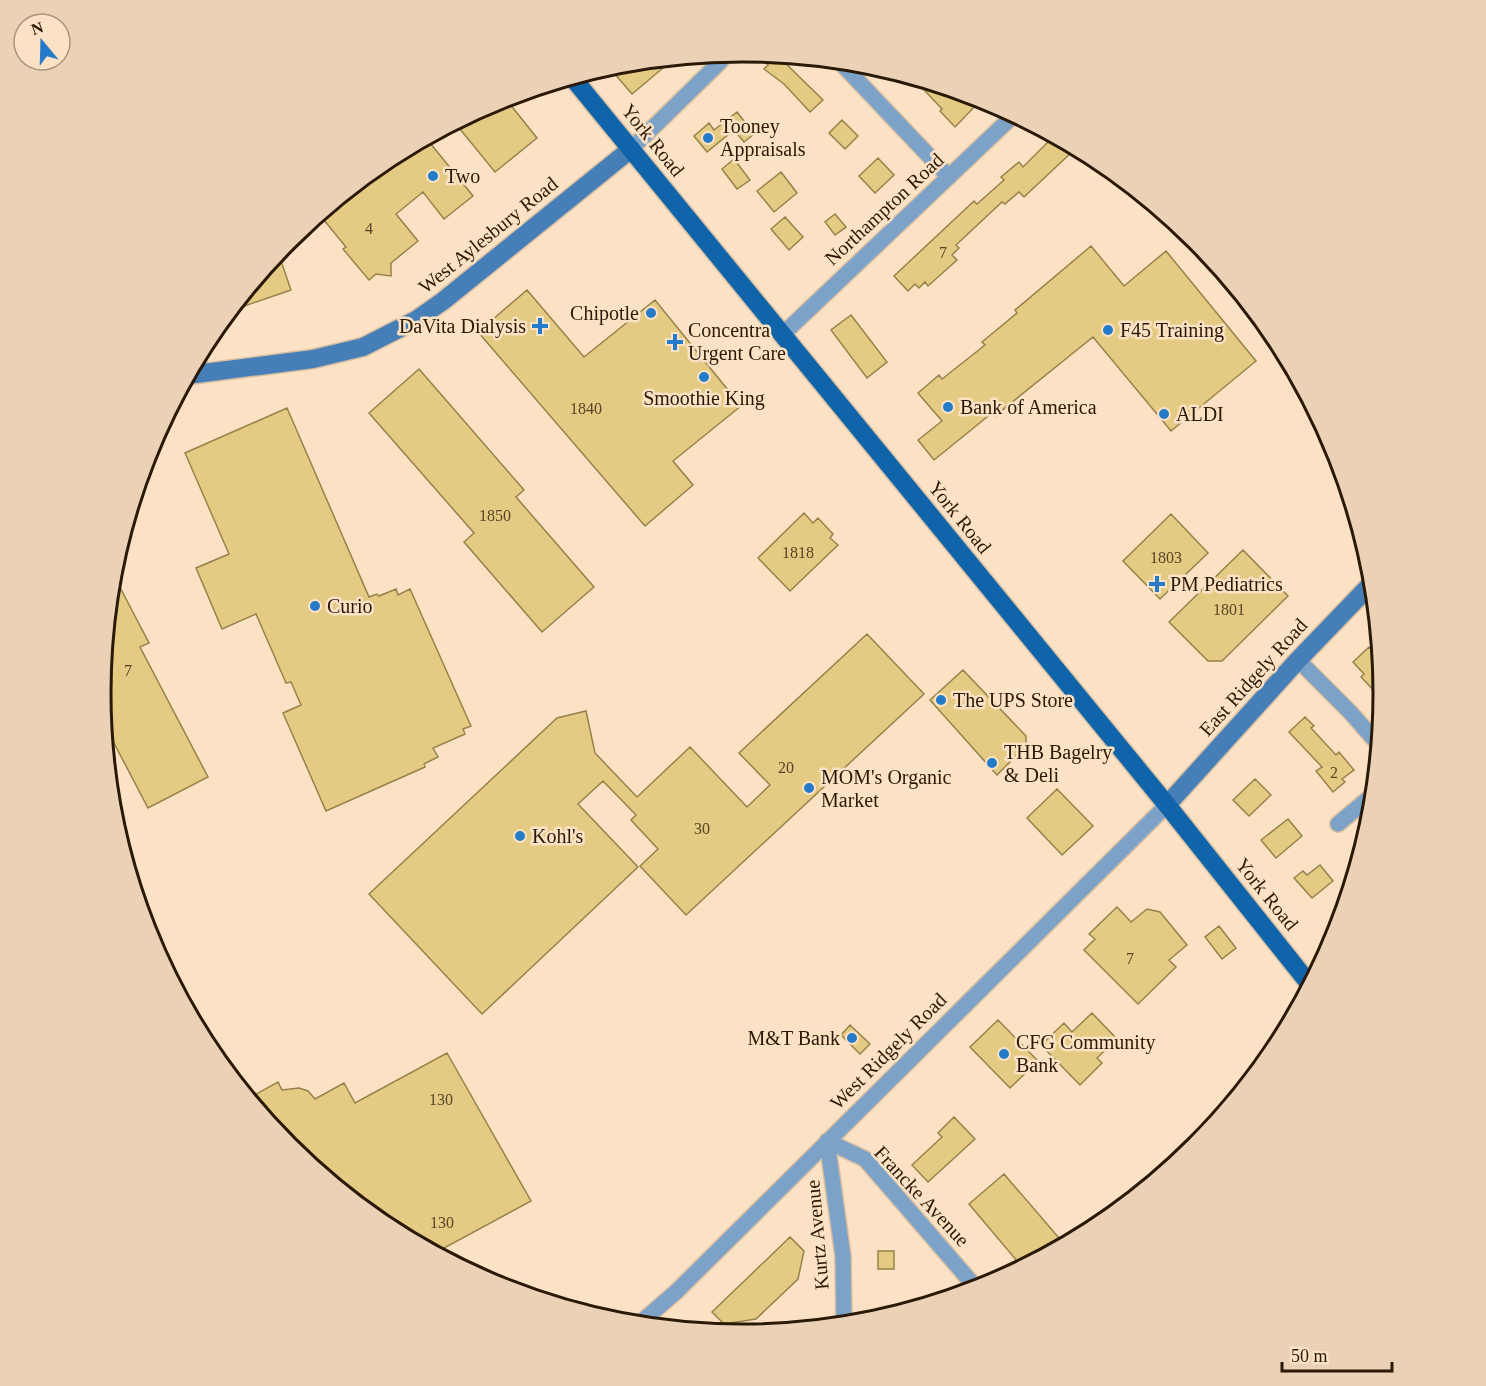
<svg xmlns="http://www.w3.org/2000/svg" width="1486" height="1386" font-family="'Times New Roman',serif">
<rect width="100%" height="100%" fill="#fce2c5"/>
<path fill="#e5ca83" stroke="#968249" stroke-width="1.5" d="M754,52L776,54L823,100L810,112L784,84L764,69L768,65Z
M656,60L663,68L632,94L614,73L627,62Z
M911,76L972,95L979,102L955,127L940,111L942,109Z
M505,98L537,138L495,172L455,123Z
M737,112L754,134L744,142L734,130L707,152L694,136L709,123L714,130Z
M842,120L858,136L845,149L829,133Z
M1055,135L1065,141L1074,150L1024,197L1019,192L1005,204L1002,202L956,245L959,248L952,255L957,260L928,286L925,282L919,288L915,284L908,291L894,276L974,201L977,204L1004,180L1001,177L1019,162L1023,167Z
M426,138L473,196L444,219L423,192L396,214L418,241L391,263V276L376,274L369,280L343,249L346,247L319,214L338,198L343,204L397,160L393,155Z
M878,158L894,175L875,193L859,176Z
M734,159L750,180L737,189L722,169Z
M781,172L797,193L774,212L757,191Z
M835,214L846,227L835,235L825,222Z
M785,217L803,237L789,250L771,229Z
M1091,246L1124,286L1166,251L1256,361L1171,431L1093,337L995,416L992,413L934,460L918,440L942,421L918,393L939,375L942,379L985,345L982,342L1017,313L1015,310Z
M278,252L291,290L230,311Z
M527,290L584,357L655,300L741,406L673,461L693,485L645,526L478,332Z
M851,315L887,362L867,378L831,330Z
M419,369L524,490L516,497L594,587L542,632L464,542L474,533L369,413Z
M287,408L369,597L377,594L379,596L396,589L398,595L410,589L471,726L463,729L465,734L433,748L438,757L424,764L425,767L326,811L283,713L301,705L291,682L286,683L256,614L222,629L196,568L229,554L185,453Z
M804,513L813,523L818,518L833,534L830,538L838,545L790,591L758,558Z
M1171,514L1208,553L1160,599L1123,561Z
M1243,550L1288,596L1222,661H1208L1169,622Z
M113,574L149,643L140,647L208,777L148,808L104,724L101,693Z
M867,634L924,694L686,915L640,866L658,849L631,820L636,815L603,781L578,804L638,867L482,1014L369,894L557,718L586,711L595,753L637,797L690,747L747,807L770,785L739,753Z
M1380,646L1385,693L1384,701L1361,677L1364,674L1353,662L1369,647L1374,652Z
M963,670L1026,736V746L997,775L930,700Z
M1305,717L1314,726L1311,728L1336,755L1339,752L1354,770L1342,779L1345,782L1333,792L1316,771L1322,767L1289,732Z
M1255,779L1271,795L1249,816L1233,800Z
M1057,789L1093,826L1062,855L1027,818Z
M1288,819L1302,836L1276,858L1261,840Z
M1320,865L1333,881L1312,898L1294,878L1303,871L1307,875Z
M1117,907L1131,922L1147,909L1160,912L1187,945L1169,960L1176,967L1138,1004L1084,950L1095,939L1089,934Z
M1219,926L1236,948L1222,959L1205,937Z
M1092,1013L1117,1039L1097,1058L1102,1063L1080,1085L1041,1045L1064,1023L1072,1032Z
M998,1020L1038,1061L1010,1088L970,1047Z
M850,1025L870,1044L860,1054L841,1035Z
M447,1053L531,1201L435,1253L386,1227L289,1147L249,1098L278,1082L282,1090L299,1088L308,1091L315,1099L344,1083L355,1103Z
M954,1117L975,1139L928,1182L912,1165L942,1137L938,1133Z
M1004,1174L1065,1245L1023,1268L969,1204Z
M790,1237L804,1251L798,1279L756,1319L724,1324L712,1312Z
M878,1251H894V1269H878Z"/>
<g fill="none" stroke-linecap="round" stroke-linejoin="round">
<defs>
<path id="street" d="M839,61L949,177
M631,149L720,62L728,52
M782,335L1015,114
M1298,660L1350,712L1380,746
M1338,824L1375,793
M827,1141L865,1159L978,1290
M827,1141L843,1256L844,1325
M638,1325L677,1291L1167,805"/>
<path id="secondary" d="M188,375L313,359L363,347L416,320L443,301L631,149
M1167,805L1298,660L1374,581"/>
<path id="primary" d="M572,77L1167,805L1311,986"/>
</defs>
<use href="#street" stroke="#d6bea3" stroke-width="18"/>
<use href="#secondary" stroke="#d6bea3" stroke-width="21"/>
<use href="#primary" stroke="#d6bea3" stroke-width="21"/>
<use href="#street" stroke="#7da2c8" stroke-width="15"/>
<use href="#secondary" stroke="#467eb7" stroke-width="18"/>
<use href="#primary" stroke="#1064a9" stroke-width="18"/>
</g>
<g fill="#237bc9" stroke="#fce2c5" stroke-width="2">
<circle cx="708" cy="138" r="6"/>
<circle cx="433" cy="176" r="6"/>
<circle cx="651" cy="313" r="6"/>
<path d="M537 317h6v6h6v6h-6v6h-6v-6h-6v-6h6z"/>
<circle cx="1108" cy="330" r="6"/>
<path d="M672 333h6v6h6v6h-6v6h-6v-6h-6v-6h6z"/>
<circle cx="704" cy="377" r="6"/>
<circle cx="948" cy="407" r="6"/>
<circle cx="1164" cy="414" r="6"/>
<path d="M1154 575h6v6h6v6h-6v6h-6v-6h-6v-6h6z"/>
<circle cx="315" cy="606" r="6"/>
<circle cx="941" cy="700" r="6"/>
<circle cx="992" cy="763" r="6"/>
<circle cx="809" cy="788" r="6"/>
<circle cx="520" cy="836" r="6"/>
<circle cx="852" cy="1038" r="6"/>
<circle cx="1004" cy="1054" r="6"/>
</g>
<g text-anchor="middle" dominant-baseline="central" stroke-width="5" stroke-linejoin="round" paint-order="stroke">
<g font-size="16" fill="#584525">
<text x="369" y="228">4</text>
<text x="943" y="252">7</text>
<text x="586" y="408">1840</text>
<text x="495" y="515">1850</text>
<text x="798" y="552">1818</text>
<text x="1166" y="557">1803</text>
<text x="1229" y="609">1801</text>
<text x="128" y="670">7</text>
<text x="786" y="767">20</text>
<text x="1334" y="772">2</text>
<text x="702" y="828">30</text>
<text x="1130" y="958">7</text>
<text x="441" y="1099">130</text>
<text x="442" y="1222">130</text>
</g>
<g font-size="20" fill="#291906" stroke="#fce2c5" text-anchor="start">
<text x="720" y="126">Tooney<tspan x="720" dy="23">Appraisals</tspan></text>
<text x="445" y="176">Two</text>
<text x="639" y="313" text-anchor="end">Chipotle</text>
<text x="526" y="326" text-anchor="end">DaVita Dialysis</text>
<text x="688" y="330">Concentra<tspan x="688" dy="23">Urgent Care</tspan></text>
<text x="1120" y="330">F45 Training</text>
<text x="704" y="398" text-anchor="middle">Smoothie King</text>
<text x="960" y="407">Bank of America</text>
<text x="1176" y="414">ALDI</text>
<text x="1170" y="584">PM Pediatrics</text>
<text x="327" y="606">Curio</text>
<text x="953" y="700">The UPS Store</text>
<text x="1004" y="752">THB Bagelry<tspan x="1004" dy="23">&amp; Deli</tspan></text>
<text x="821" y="777">MOM's Organic<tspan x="821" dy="23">Market</tspan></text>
<text x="532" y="836">Kohl's</text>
<text x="840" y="1038" text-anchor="end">M&amp;T Bank</text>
<text x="1016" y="1042">CFG Community<tspan x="1016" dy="23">Bank</tspan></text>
</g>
<g font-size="20" fill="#291906" stroke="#fce2c5">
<text transform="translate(653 140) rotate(51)">York Road</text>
<text transform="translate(884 209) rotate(-43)">Northampton Road</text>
<text transform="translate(488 235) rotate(-39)">West Aylesbury Road</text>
<text transform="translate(960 517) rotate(51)">York Road</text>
<text transform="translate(1253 677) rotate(-48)">East Ridgely Road</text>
<text transform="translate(1267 894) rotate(51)">York Road</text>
<text transform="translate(888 1051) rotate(-45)">West Ridgely Road</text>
<text transform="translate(922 1196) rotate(47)">Francke Avenue</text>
<text transform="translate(817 1235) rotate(-95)">Kurtz Avenue</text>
</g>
</g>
<path d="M0 0H1486V1386H0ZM111 693a631 631 0 1 1 1262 0a631 631 0 1 1-1262 0Z" fill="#ebd2b6" fill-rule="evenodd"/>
<path fill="none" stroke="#291906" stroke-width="3" d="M111 693a631 631 0 1 1 1262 0a631 631 0 1 1-1262 0Z"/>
<g transform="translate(42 42) rotate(341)"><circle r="28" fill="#fce2c5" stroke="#a89279" stroke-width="1.5"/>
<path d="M0-4.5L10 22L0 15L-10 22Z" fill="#237bc9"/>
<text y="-9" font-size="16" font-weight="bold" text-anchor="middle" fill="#291906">N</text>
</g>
<path d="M1282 1362v9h110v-9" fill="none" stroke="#291906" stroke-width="3"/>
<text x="1291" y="1362" font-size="18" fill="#291906" stroke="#fce2c5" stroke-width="4.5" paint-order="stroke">50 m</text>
</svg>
